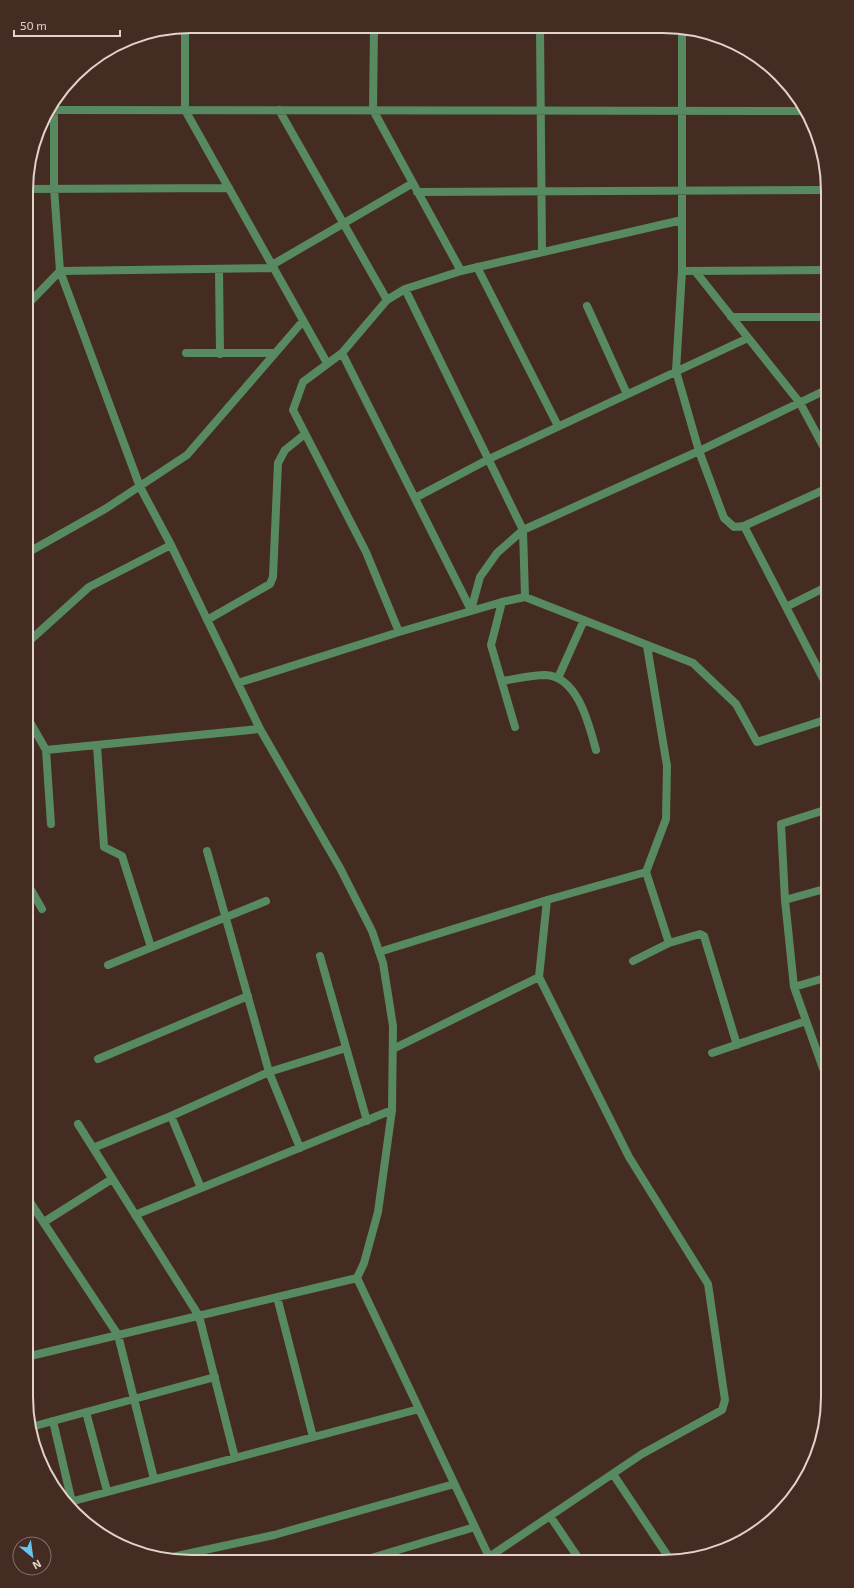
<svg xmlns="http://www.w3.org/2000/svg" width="854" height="1588" font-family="'Exo 2',sans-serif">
<rect width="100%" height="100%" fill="#452c23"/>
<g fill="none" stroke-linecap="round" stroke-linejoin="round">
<path stroke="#588a61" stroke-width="8" d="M185,27V110L327,363
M374,27L373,110L461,271
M540,28L542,252
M682,29V271L676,371L699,451L724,518L734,527L744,526L828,488
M54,104V188L60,271L140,487L171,545L260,729L340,868L372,931L383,963L393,1026L392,1110L378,1212L364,1263L357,1278L491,1561
M49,110L806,111
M279,110L387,300
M27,189L229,188
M417,192L828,190
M272,265L413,183
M477,267L558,426
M219,269L220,354
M682,271L828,270
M695,271L800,403L828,455
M405,289L523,530L525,597
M27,305L60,271L274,268
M587,306L627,394
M731,317H828
M186,353H275
M342,353L471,610L480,577L497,553L523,530L699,451L828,389
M828,363V293
M415,498L489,459L748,338
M744,526L828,688
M27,553L105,509L187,455L303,321
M502,602L491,645L515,727
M786,607L828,586
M207,620L270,584L273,577L278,463L285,450L305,434
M399,632L366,552L293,410L303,382L342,353L387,300L405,289L461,271L682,220
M27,643L89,587L171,545
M647,646L667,766L666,819L646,872L669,943
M558,678L584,620
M502,681C516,679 531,675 545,675C578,676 589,725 596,750
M238,683L399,632L502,602L525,597L693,663L736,704L757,742L828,719
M27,717L46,750L51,824
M97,746L104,847L122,856L151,947
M46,750L260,729
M207,851L269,1072L300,1148
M27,883L42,909
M785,900L828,888
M379,952L547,900L646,872
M320,956L367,1121
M633,961L669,943L700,934L704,936L737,1045
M108,965L266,901
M794,987L828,977
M393,1049L539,977
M712,1053L806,1021
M98,1059L248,996
M825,1074L794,987L785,900L781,824L828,809
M171,1116L201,1188
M78,1124L199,1316L235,1458
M93,1148L171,1116L269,1072L346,1048
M26,1196L118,1335L154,1479
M135,1215L392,1110
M44,1222L112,1179
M277,1297L313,1437
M26,1357L357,1278
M86,1412L107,1491
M53,1421L74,1511
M31,1427L215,1377
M613,1474L671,1561
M66,1503L419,1409
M550,1516L581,1562
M489,1557L642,1454L722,1410L725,1400L708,1284L629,1157L539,977L547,900
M163,1559L274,1535L454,1484
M361,1561L475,1527"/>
</g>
<path d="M0 0H854V1588H0ZM191 33H663A158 158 0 0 1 821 191V1397A158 158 0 0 1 663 1555H191A158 158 0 0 1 33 1397V191A158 158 0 0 1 191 33Z" fill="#452c23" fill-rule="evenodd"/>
<path fill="none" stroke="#e2d2cc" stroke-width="2" d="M191 33H663A158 158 0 0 1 821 191V1397A158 158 0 0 1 663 1555H191A158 158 0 0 1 33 1397V191A158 158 0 0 1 191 33Z"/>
<g transform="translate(32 1556) rotate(151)"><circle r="19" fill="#452c23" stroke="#846e67"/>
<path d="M0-3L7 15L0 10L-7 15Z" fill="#67c4f0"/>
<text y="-6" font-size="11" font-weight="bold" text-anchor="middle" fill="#e2d2cc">N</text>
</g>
<path d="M14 30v6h106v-6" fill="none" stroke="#e2d2cc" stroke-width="2"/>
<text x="20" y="30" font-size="12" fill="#e2d2cc" stroke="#452c23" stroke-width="3" paint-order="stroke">50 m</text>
</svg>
